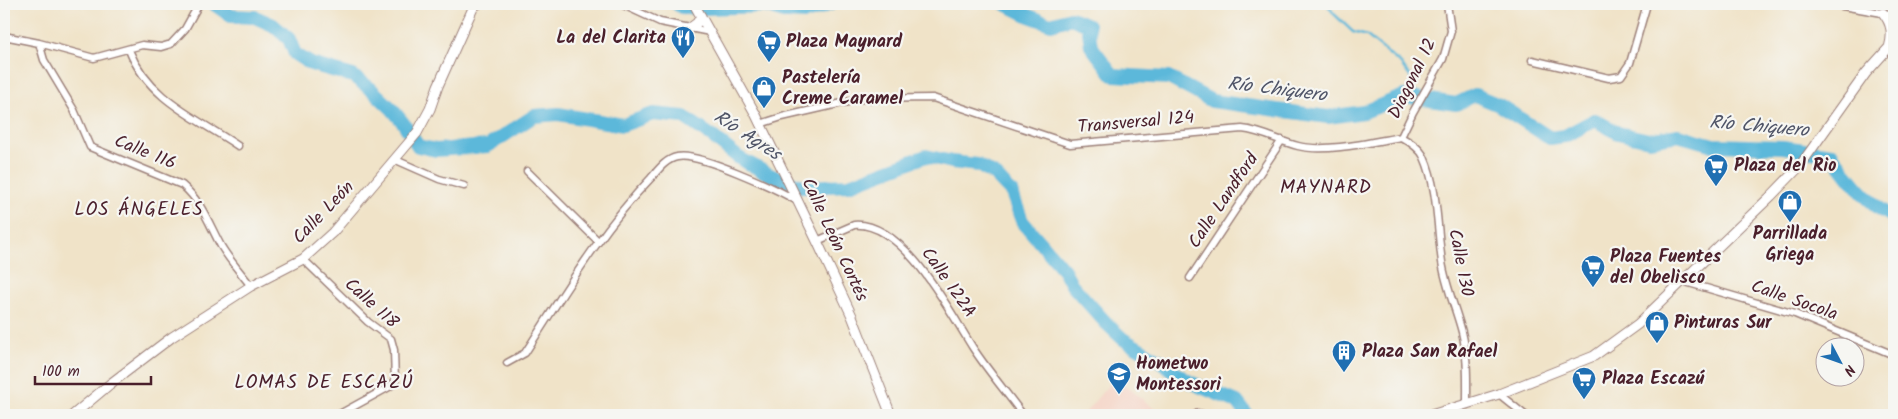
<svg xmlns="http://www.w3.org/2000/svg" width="1898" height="419" font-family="Kalam,sans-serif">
<rect width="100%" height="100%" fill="#f6f6f2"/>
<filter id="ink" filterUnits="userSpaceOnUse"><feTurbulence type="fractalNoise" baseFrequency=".02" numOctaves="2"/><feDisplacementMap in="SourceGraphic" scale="10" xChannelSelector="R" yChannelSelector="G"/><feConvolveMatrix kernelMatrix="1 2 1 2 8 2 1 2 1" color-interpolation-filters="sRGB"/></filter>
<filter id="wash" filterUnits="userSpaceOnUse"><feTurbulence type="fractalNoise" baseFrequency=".0096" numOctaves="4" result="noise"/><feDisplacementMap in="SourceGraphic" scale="20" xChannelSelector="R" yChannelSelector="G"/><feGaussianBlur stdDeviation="1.12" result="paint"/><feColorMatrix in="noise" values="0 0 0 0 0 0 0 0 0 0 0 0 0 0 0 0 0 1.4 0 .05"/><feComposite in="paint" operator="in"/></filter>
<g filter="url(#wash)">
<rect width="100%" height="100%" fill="#f0e3c8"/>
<path fill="#f5d2c3" d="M1115,377L1162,415H1087L1085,413Z"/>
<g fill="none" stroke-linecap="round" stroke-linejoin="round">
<path stroke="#5cb8da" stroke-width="2.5" d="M1327,4L1334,14L1353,32L1367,36L1401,64L1411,78V97"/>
<path stroke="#5cb8da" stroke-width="14" d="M214,4L231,16L255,17L273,25L289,39L295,54L311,64L353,76L371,89L392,109L404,124L418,146L436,150L488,146L534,116L558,114L623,125L653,114L684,117L713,137L739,158L772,176L805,187L849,185L926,156L952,162L978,165L995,175L1012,193L1022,221L1064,270L1072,285L1107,324L1123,339L1159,360L1178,375L1192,383L1237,402L1247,415
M677,4L681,7L705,8L765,6L784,12L806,13L831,4
M1005,4L1029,16L1051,24L1071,18L1088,25L1091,46L1113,75L1169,78L1212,101L1328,117L1364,112L1404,96L1456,104L1475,95L1499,105L1550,138L1565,136L1595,120L1618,133L1649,140L1678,135L1713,145L1783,147L1832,154C1850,179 1867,203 1894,218"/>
</g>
</g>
<g filter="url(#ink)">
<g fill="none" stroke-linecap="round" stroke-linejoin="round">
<defs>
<path id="minor" d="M621,4L660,22L710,32
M1831,4L1894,15
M4,36L39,43L94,58L142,45L161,47L171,44L185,29L199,4
M39,43L44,60L74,110L90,147L182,185C202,202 209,224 221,246C230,261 241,273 251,286
M129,50C149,100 197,118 238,146
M1532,60L1609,78L1621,76L1630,63L1647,4
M760,124L782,117L860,99L933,98L1070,144L1242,129C1262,131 1279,141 1298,146C1326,153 1372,142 1401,137
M1401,137C1410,142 1420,148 1424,157C1438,188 1437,229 1442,262C1446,287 1456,309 1462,332C1468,356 1467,380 1467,405
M1401,137L1413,112L1443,59L1451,31L1447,4
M396,160L439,179L464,186
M527,171L598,241
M817,241L854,225C904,221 950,312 973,348C988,371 1007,393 1023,415
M303,259L368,322L391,339L394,350L395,382L389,387L338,415
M1190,278L1282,140
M1682,281L1795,314L1894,355
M507,363L525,353C564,293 601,230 651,178C658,170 666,159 677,157C698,152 777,189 797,201
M1499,394L1525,415
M1195,415L1198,413L1206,415"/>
<path id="secondary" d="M694,4L755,113L817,241L852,316L891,415
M1883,13C1892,24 1893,34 1889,48
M690,28L697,23L701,16
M73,415L110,384L172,337L251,286L303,259L333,232L417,133L430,109L438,86L474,6L478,4
M1431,415L1499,394L1594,356L1638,324L1771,196L1799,167L1866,73L1894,42"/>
</defs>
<use href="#minor" stroke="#9d817a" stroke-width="9"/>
<use href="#secondary" stroke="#9d817a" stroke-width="11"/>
<use href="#minor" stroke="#fff" stroke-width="6"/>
<use href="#secondary" stroke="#fff" stroke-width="9"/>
</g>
</g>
<defs>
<symbol id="restaurant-pin" viewBox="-11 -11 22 30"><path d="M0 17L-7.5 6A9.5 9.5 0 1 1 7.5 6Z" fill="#1f6fb2" stroke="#f6f6f2"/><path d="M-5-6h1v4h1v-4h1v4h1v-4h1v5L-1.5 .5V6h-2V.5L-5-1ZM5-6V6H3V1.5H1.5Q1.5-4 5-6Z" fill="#fff"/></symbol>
<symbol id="supermarket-pin" viewBox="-11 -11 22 30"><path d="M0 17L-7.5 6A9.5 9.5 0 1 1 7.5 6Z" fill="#1f6fb2" stroke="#f6f6f2"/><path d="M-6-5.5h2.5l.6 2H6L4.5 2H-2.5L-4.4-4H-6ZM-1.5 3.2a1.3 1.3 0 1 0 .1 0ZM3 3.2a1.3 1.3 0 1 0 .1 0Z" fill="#fff"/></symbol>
<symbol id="shop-pin" viewBox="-11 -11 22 30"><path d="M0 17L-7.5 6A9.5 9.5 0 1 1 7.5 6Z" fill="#1f6fb2" stroke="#f6f6f2"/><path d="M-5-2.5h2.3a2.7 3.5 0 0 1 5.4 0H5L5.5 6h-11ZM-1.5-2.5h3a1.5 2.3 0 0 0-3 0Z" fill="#fff"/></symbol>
<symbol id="building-pin" viewBox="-11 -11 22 30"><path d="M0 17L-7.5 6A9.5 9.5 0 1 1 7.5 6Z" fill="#1f6fb2" stroke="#f6f6f2"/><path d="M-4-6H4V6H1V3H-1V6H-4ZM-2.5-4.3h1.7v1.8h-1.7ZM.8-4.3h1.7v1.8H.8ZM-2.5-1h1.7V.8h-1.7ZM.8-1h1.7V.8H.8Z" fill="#fff"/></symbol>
<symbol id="school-pin" viewBox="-11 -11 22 30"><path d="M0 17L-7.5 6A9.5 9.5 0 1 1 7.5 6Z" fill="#1f6fb2" stroke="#f6f6f2"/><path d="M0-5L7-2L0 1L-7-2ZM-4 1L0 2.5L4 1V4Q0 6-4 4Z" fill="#fff"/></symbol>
</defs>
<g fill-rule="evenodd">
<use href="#restaurant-pin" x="669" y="24" width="28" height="38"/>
<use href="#supermarket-pin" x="755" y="28" width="28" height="38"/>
<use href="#shop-pin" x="750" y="74" width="28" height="38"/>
<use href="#supermarket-pin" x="1702" y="152" width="28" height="38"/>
<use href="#shop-pin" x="1776" y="188" width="28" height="38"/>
<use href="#supermarket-pin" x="1579" y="253" width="28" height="38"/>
<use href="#shop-pin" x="1643" y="309" width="28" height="38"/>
<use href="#building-pin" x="1330" y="338" width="28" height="38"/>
<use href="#school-pin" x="1105" y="360" width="28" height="38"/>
<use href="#supermarket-pin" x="1570" y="365" width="28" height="38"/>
</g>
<g text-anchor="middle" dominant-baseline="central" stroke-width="4.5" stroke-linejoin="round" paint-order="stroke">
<g font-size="18" font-weight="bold" fill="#4a1f2b" stroke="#f6f6f2" text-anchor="start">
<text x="666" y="38" text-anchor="end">La del Clarita</text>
<text x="786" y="42">Plaza Maynard</text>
<text x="782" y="78">Pastelería<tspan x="782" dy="21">Creme Caramel</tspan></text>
<text x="1734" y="166">Plaza del Rio</text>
<text x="1790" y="234" text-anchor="middle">Parrillada<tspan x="1790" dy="21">Griega</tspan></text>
<text x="1610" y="257">Plaza Fuentes<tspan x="1610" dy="21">del Obelisco</tspan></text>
<text x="1674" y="323">Pinturas Sur</text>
<text x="1362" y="352">Plaza San Rafael</text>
<text x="1136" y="364">Hometwo<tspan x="1136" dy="21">Montessori</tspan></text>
<text x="1602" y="379">Plaza Escazú</text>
</g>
<g font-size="18" fill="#4a1f2b" stroke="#f6f6f2">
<text transform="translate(1413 79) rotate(-64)">Diagonal 12</text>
<text transform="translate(1136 123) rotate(-5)">Transversal 124</text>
<text transform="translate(145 153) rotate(22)">Calle 116</text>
<text transform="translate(1224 201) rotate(-56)">Calle Landford</text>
<text transform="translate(324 213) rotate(-46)">Calle León</text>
<text transform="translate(834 240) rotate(65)">Calle León Cortés</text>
<text transform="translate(1460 263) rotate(79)">Calle 130</text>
<text transform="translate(948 283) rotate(55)">Calle 122A</text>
<text transform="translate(1794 301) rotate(19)">Calle Socola</text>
<text transform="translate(371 304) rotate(42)">Calle 118</text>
</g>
<g font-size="19" font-style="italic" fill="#505568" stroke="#f6f6f2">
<text transform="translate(1277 90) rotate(7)">Río Chiquero</text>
<text transform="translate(1759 127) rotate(5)">Río Chiquero</text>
<text transform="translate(747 136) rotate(33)">Río Agres</text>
</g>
<g font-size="19" letter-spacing="1" fill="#4a1f2b" stroke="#f6f6f2">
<text x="1326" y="188">MAYNARD</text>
<text x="139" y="210">LOS ÁNGELES</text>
<text x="324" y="383">LOMAS DE ESCAZÚ</text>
</g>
</g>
<rect width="1898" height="419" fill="none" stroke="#f6f6f2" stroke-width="20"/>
<g transform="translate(1840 362) rotate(131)"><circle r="24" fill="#f6f6f2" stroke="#b1a0a2"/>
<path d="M0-4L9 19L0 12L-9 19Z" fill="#1f6fb2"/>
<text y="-8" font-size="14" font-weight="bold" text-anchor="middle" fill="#4a1f2b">N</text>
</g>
<path d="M35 376v8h116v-8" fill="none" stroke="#4a1f2b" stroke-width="2.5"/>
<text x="42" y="376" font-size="15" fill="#4a1f2b" stroke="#f6f6f2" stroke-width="4" paint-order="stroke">100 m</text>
</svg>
